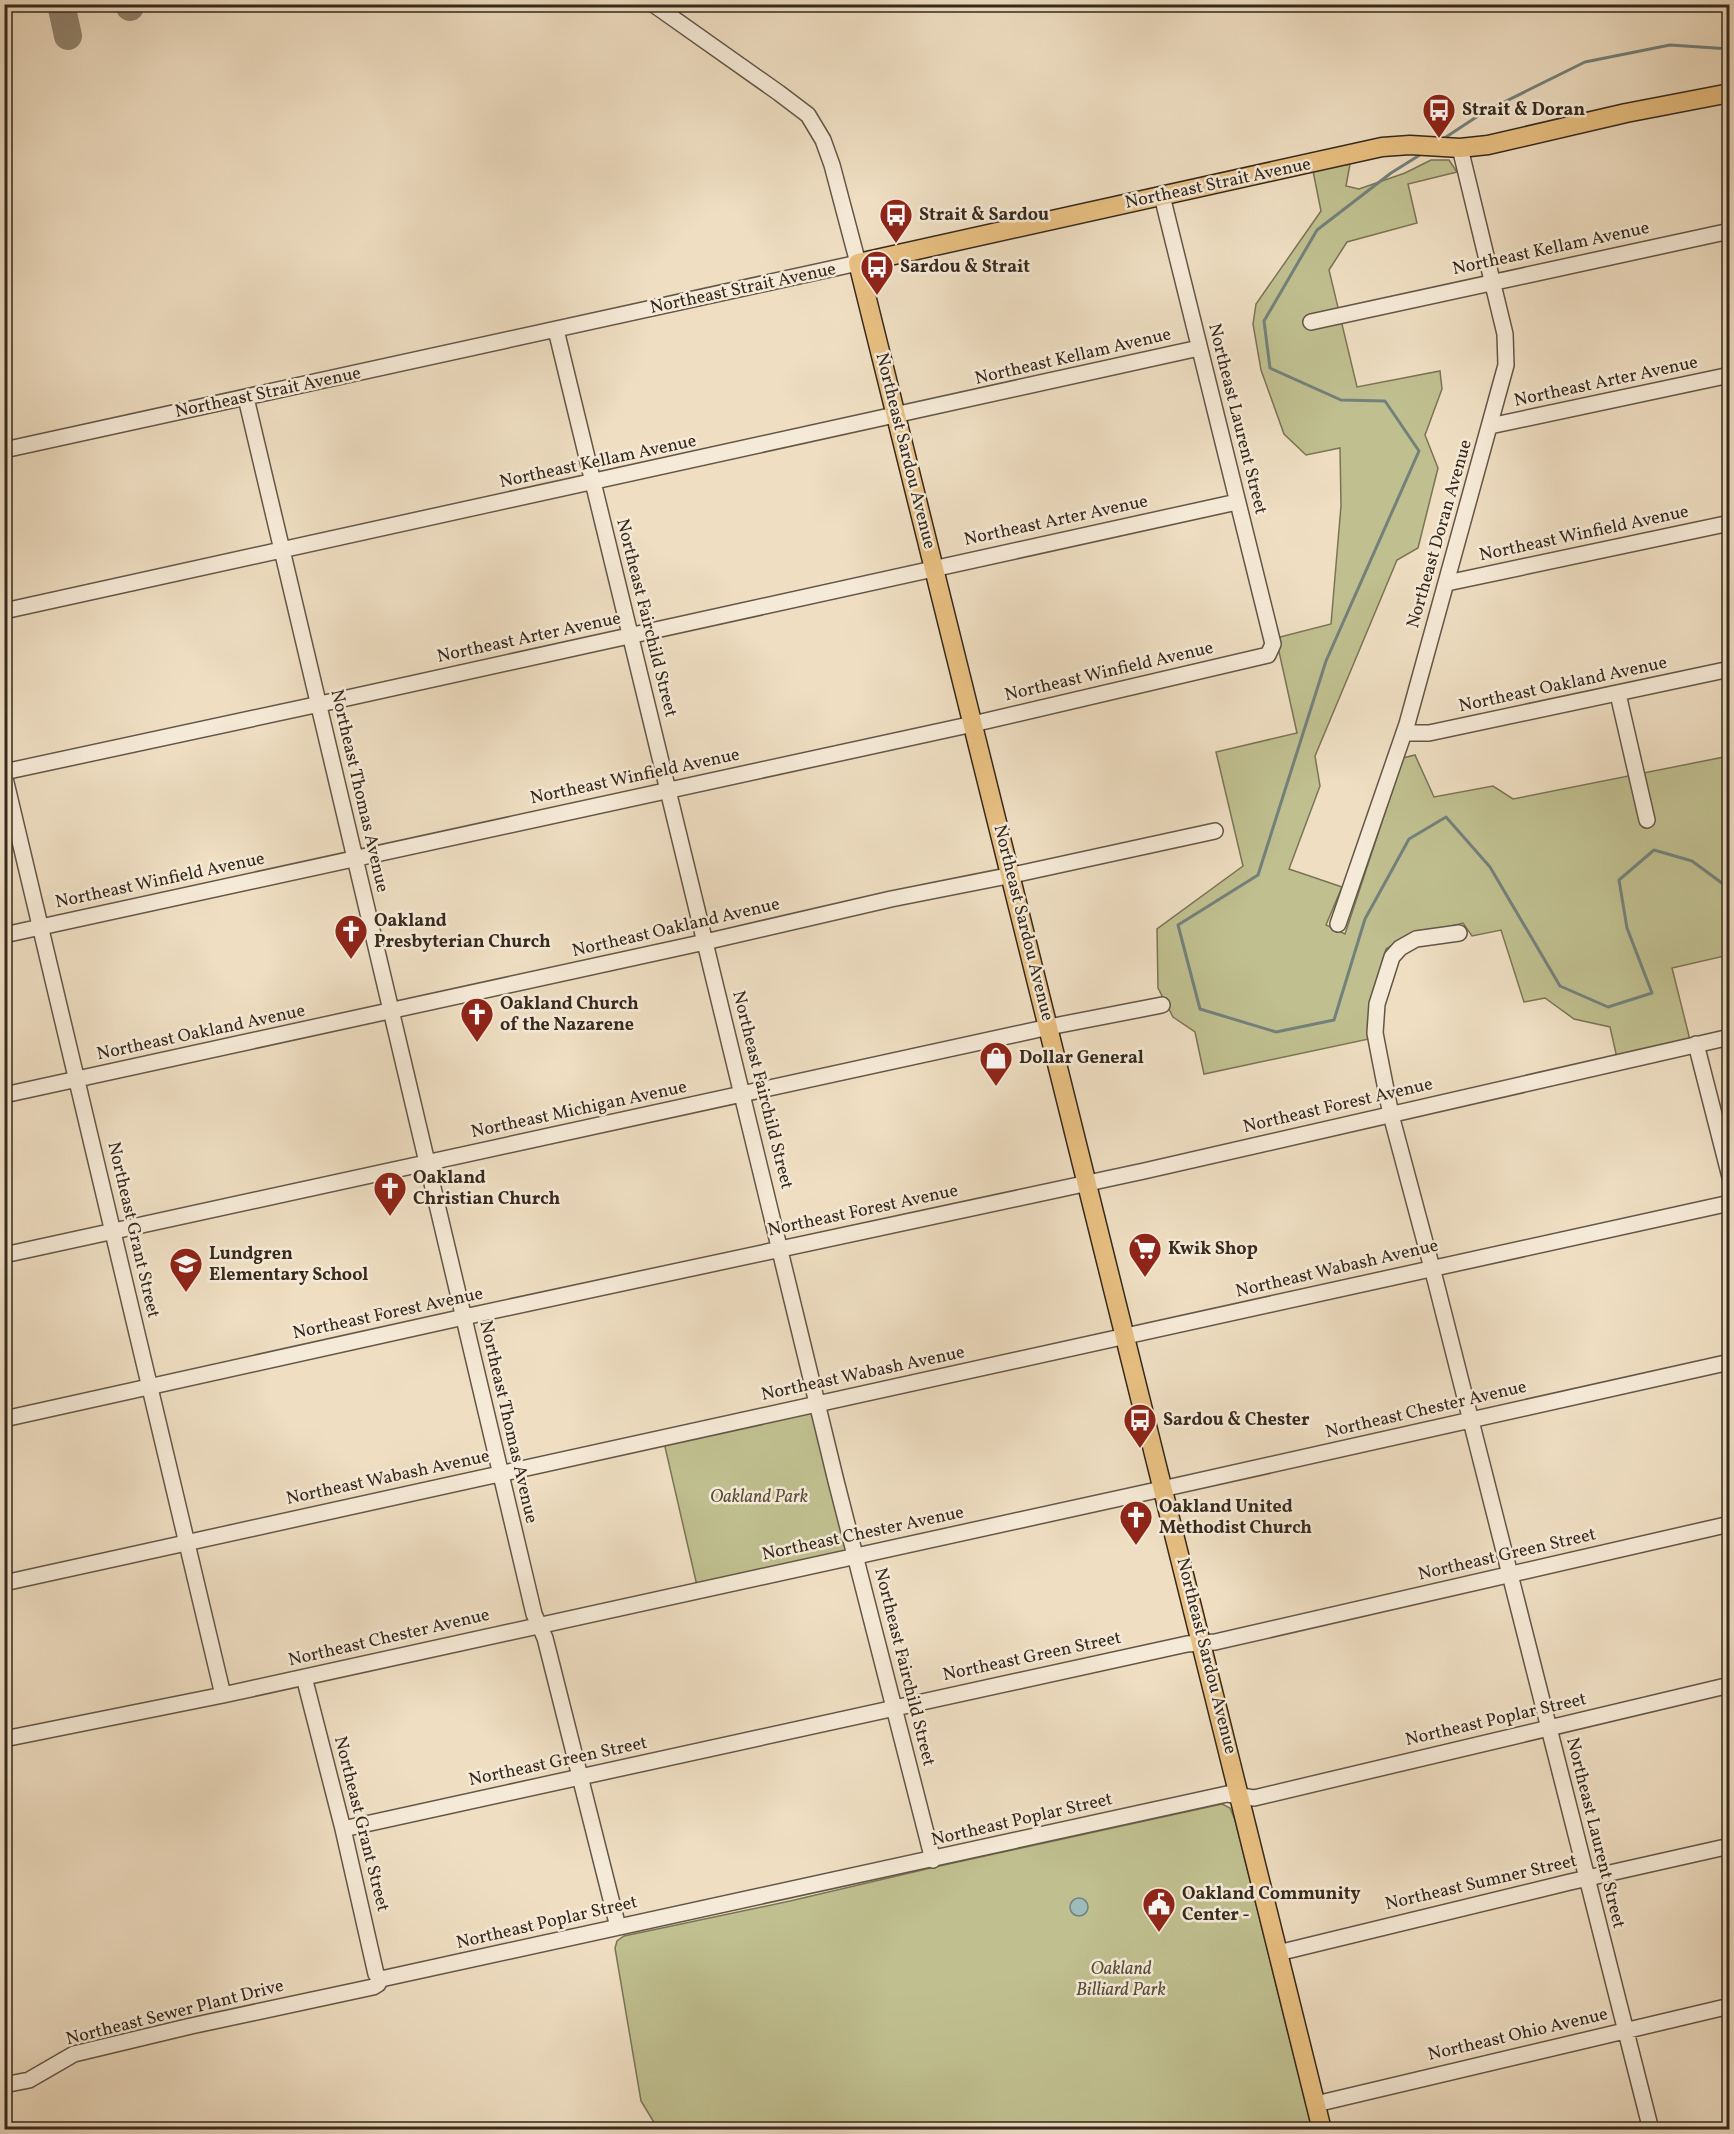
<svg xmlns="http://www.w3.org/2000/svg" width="1734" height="2134" font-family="Vollkorn,serif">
<rect width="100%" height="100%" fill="#efdec2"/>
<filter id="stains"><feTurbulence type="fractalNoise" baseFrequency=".00333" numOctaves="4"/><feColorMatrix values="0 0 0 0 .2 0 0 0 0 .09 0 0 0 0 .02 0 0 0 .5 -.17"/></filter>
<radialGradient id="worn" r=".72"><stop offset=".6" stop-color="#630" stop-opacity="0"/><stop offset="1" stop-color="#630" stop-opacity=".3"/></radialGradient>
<path fill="#c0bf8f" stroke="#7a7456" stroke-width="1.5" d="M1431,160H1449L1457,172L1408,184L1417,223L1347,242L1329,270L1357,387L1440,371L1442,389L1425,435L1438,468L1418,548L1397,560L1315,756L1320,786L1289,869L1342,887L1326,925L1345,934L1403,758L1415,755L1434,797L1493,786L1513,799L1729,756V955L1672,968L1690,1040L1617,1058L1610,1027L1574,1019L1545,998L1524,1002L1501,930L1472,936L1463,923L1405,937L1386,949C1377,979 1367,1008 1369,1039L1204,1074L1195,1032L1173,1017L1158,988L1157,929L1243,866L1216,752L1297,733L1276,638L1331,624L1341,506L1340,448L1306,455L1284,434L1261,370L1253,324L1256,304L1321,211L1313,171L1350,164L1346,186L1359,189L1405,173Z
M818,1404L855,1555L698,1590L663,1438Z
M1222,1804L1230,1808L1235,1820L1312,2129H658L641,2101L615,1948L617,1941L624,1936L790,1901L935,1867Z"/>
<path fill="#9cbbbb" stroke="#73817c" stroke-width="1.5" d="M1070 1907a9 9 0 1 1 18 0a9 9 0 1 1-18 0Z"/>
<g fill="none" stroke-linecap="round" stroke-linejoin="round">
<path stroke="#73817c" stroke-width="3" d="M1443,139L1484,112L1585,62L1670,45L1730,49
M1423,153L1391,173L1317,230L1264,321L1270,368L1341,400L1385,401L1419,451L1326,661L1258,875L1178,925L1200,1009L1276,1032L1334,1020L1365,919L1409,839L1446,817L1490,867L1560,986L1608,1007L1652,993L1627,928L1619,880L1654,850L1692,861L1730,889"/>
<path stroke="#928470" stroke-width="28" d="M61,4L68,36
M129,4L130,7"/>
<defs>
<path id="minor" d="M1311,322L1730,231
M556,330L836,1481L933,1860
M246,398L534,1614L545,1638L618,1927
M1490,426L1730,375
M4,450L858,263L832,165L823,140L808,115L779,93L653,4
M1447,583L1730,523
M4,611L1199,348
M1618,694L1647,820
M1404,733H1429L1730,669
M4,772L329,702L1237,502
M4,774L223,1695
M1338,924L1407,724L1506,365L1505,334L1460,148
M1459,933L1416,939L1400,948L1392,957L1377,1004L1375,1033L1379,1054L1391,1115L1436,1283L1651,2130
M4,935L973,724L1268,655L1273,644L1162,196
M1696,1044L1730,1177
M4,1095L705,942L891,899L1022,873L1215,831
M4,1255L1049,1027L1162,1005
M4,1419L464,1317L1144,1171L1730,1037
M4,1583L1730,1203
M304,1677L343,1829L376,1974L381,1979
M4,1739L223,1695L1180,1485L1730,1362
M343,1829C624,1768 905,1704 1187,1644L1215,1642L1730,1524
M1278,1953L1570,1882L1730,1846
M4,2085L29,2080L74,2054L191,2026L373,1987L378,1984L381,1979L1227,1794L1254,1798L1730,1685
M1316,2104L1730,2006"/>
<path id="major" d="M1322,2130L858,263L1382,147L1410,145L1460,148L1488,145L1626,113L1730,93"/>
</defs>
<use href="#minor" stroke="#645647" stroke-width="18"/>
<use href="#major" stroke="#35291e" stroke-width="21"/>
<use href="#minor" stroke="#f5ead7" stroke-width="15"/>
<use href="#major" stroke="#e8bf81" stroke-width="18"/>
</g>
<defs>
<symbol id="bus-pin" viewBox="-11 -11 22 30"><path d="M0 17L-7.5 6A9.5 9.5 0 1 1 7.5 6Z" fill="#8f2418" stroke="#f5ead7"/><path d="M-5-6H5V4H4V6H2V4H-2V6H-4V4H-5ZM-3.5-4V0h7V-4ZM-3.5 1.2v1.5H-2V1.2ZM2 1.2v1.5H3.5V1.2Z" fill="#fff"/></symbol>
<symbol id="church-pin" viewBox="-11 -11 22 30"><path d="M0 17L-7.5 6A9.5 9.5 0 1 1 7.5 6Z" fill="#8f2418" stroke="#f5ead7"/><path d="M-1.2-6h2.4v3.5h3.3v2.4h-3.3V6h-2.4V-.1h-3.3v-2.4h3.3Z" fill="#fff"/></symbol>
<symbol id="shop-pin" viewBox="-11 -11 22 30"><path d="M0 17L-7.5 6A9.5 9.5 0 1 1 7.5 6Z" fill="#8f2418" stroke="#f5ead7"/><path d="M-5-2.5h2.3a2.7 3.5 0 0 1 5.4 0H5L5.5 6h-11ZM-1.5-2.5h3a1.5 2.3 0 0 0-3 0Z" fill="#fff"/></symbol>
<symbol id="supermarket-pin" viewBox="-11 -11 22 30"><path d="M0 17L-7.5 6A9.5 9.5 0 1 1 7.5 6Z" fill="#8f2418" stroke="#f5ead7"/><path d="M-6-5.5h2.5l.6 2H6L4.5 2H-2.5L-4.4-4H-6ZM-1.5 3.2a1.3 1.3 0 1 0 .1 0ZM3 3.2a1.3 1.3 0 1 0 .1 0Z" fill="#fff"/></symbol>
<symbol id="school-pin" viewBox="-11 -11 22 30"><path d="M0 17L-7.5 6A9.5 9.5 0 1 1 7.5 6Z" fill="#8f2418" stroke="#f5ead7"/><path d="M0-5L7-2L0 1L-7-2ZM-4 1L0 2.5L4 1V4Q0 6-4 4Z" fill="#fff"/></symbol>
<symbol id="civic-pin" viewBox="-11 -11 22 30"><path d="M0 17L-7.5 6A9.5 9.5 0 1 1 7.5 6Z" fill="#8f2418" stroke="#f5ead7"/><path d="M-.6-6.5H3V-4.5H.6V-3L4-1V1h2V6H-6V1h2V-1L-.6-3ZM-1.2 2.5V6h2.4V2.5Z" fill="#fff"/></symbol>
</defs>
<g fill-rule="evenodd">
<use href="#bus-pin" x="1420" y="91" width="38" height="52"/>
<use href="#bus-pin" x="877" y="196" width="38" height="52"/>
<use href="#bus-pin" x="858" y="248" width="38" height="52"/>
<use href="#church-pin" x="332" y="912" width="38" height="52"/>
<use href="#church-pin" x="458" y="995" width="38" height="52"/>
<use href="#shop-pin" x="977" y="1039" width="38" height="52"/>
<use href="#church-pin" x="371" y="1169" width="38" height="52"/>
<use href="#supermarket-pin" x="1126" y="1230" width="38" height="52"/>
<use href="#school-pin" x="167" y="1245" width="38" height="52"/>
<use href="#bus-pin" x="1121" y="1401" width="38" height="52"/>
<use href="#church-pin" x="1117" y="1498" width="38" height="52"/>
<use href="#civic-pin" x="1140" y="1885" width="38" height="52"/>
</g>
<g text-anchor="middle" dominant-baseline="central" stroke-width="5" stroke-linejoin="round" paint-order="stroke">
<g font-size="18" font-weight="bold" fill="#35291e" stroke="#f5ead7" text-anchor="start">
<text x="1462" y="110">Strait &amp; Doran</text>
<text x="919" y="215">Strait &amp; Sardou</text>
<text x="900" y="267">Sardou &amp; Strait</text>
<text x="374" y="921">Oakland<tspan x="374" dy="21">Presbyterian Church</tspan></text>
<text x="500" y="1004">Oakland Church<tspan x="500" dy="21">of the Nazarene</tspan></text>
<text x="1019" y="1058">Dollar General</text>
<text x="413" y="1178">Oakland<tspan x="413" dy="21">Christian Church</tspan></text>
<text x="1168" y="1249">Kwik Shop</text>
<text x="209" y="1254">Lundgren<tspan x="209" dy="21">Elementary School</tspan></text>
<text x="1163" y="1420">Sardou &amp; Chester</text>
<text x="1159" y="1507">Oakland United<tspan x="1159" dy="21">Methodist Church</tspan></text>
<text x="1182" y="1894">Oakland Community<tspan x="1182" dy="21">Center -</tspan></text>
</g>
<g font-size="18" fill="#35291e" stroke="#f5ead7">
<text transform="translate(1218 184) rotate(-12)">Northeast Strait Avenue</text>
<text transform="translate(1551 249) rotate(-12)">Northeast Kellam Avenue</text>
<text transform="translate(743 289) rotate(-12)">Northeast Strait Avenue</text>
<text transform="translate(1073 357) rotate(-13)">Northeast Kellam Avenue</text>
<text transform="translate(1606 382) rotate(-12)">Northeast Arter Avenue</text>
<text transform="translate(268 393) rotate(-12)">Northeast Strait Avenue</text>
<text transform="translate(1237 419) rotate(76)">Northeast Laurent Street</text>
<text transform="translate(905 451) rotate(76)">Northeast Sardou Avenue</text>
<text transform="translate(598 462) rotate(-12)">Northeast Kellam Avenue</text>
<text transform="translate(1056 521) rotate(-12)">Northeast Arter Avenue</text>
<text transform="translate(1440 534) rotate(-74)">Northeast Doran Avenue</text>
<text transform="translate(1584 534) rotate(-12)">Northeast Winfield Avenue</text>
<text transform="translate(646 618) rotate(76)">Northeast Fairchild Street</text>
<text transform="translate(529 638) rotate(-12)">Northeast Arter Avenue</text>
<text transform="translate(1109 672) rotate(-13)">Northeast Winfield Avenue</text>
<text transform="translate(1563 685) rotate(-12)">Northeast Oakland Avenue</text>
<text transform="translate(635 777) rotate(-12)">Northeast Winfield Avenue</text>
<text transform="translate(359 791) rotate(77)">Northeast Thomas Avenue</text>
<text transform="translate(160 881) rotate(-12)">Northeast Winfield Avenue</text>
<text transform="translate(1023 923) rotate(76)">Northeast Sardou Avenue</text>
<text transform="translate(676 928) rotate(-13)">Northeast Oakland Avenue</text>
<text transform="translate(201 1033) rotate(-12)">Northeast Oakland Avenue</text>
<text transform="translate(762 1090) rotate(76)">Northeast Fairchild Street</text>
<text transform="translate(1338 1106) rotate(-13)">Northeast Forest Avenue</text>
<text transform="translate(579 1110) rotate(-12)">Northeast Michigan Avenue</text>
<text transform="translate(863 1211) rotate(-12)">Northeast Forest Avenue</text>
<text transform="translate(133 1230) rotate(77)">Northeast Grant Street</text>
<text transform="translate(1337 1269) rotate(-13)">Northeast Wabash Avenue</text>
<text transform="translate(388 1314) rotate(-12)">Northeast Forest Avenue</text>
<text transform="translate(863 1374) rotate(-12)">Northeast Wabash Avenue</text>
<text transform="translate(1426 1410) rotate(-13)">Northeast Chester Avenue</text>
<text transform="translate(508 1422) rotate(77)">Northeast Thomas Avenue</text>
<text transform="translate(388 1478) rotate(-12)">Northeast Wabash Avenue</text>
<text transform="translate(863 1534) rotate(-12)">Northeast Chester Avenue</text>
<text transform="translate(1507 1555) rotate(-13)">Northeast Green Street</text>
<text transform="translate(389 1638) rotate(-13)">Northeast Chester Avenue</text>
<text transform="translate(1206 1656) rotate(76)">Northeast Sardou Avenue</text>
<text transform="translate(1032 1657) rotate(-12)">Northeast Green Street</text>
<text transform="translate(904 1667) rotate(76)">Northeast Fairchild Street</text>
<text transform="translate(1496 1720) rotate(-13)">Northeast Poplar Street</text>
<text transform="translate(558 1762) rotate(-12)">Northeast Green Street</text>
<text transform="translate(1022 1820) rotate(-13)">Northeast Poplar Street</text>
<text transform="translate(361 1824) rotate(76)">Northeast Grant Street</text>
<text transform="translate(1595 1833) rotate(76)">Northeast Laurent Street</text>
<text transform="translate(1481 1883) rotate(-13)">Northeast Sumner Street</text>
<text transform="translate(547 1923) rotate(-13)">Northeast Poplar Street</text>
<text transform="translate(175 2013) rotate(-14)">Northeast Sewer Plant Drive</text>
<text transform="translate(1518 2035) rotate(-13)">Northeast Ohio Avenue</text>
</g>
<g font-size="18" font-style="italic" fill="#584e3a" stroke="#f5ead7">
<text x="759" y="1497">Oakland Park</text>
<text x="1121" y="1969">Oakland<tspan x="1121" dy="21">Billiard Park</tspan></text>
</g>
</g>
<rect width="1734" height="2134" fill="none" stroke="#efdec2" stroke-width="24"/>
<rect x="6" y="6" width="1722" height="2122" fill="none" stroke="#35291e" stroke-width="3"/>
<rect x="12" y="12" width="1710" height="2110" fill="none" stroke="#35291e" stroke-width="1.5"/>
<rect width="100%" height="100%" filter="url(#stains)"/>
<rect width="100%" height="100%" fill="url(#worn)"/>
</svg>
